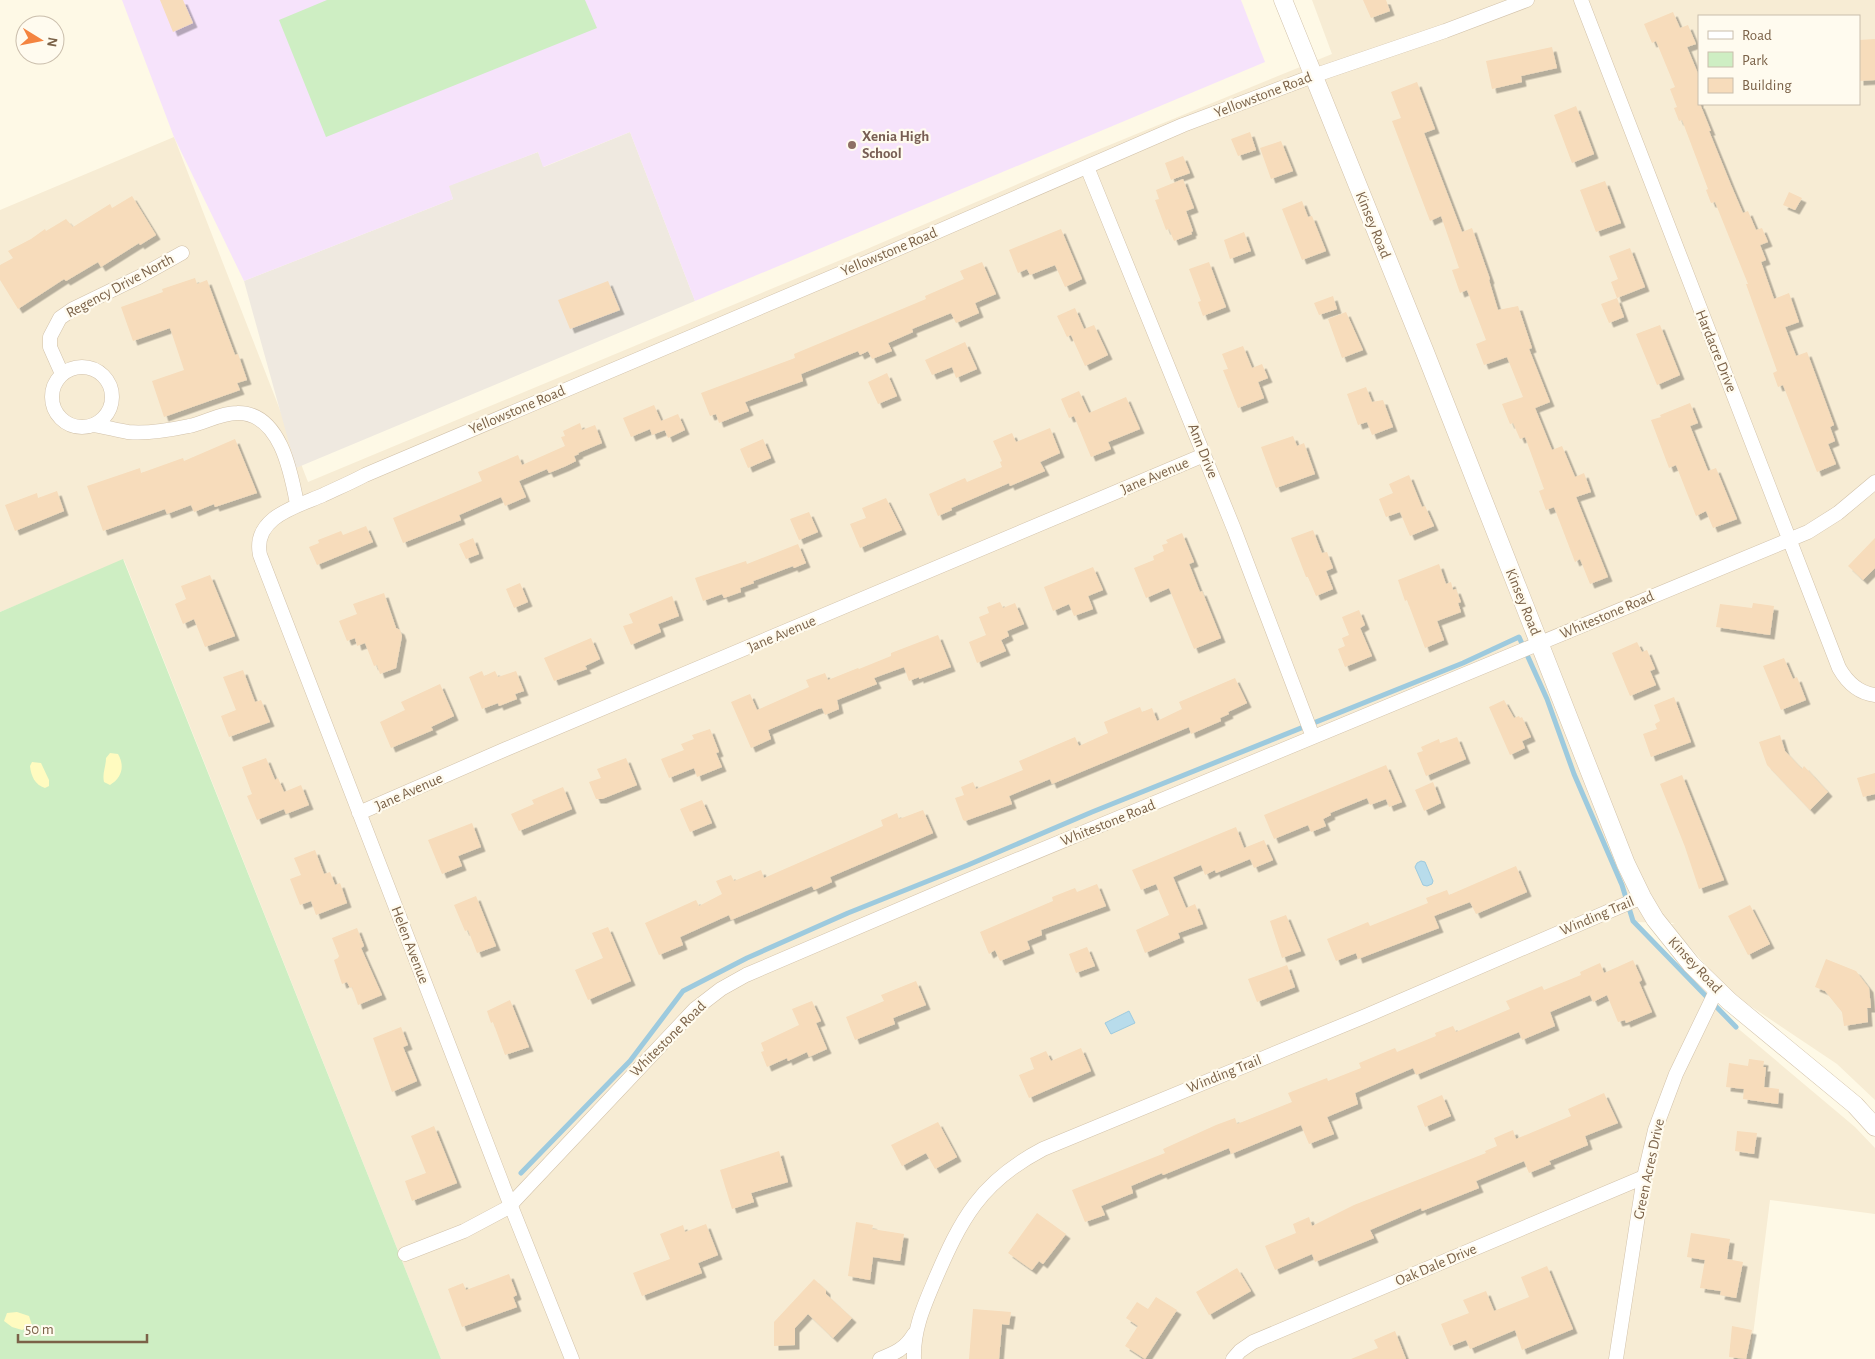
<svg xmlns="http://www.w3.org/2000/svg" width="1875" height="1359" font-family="'Alegreya Sans',sans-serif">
<defs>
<filter id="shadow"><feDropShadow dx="4.5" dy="4.5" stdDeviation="0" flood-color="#0004"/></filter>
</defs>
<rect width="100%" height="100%" fill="#fef9e6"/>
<path fill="#f7ecd4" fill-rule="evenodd" d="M1312,0H1875V1100L1837,1064L1731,993L1670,925L1675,923L1634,922L1722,1015L1855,1127L1875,1148V1214L1770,1200L1750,1359H441L124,560L0,612V210L174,137L308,482L867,249L1090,153L1332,54ZM1699,16H1859V104H1699Z"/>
<path fill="#efe9e0" d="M630,132L695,301L296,468L244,281L453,199L448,186L538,152L544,167Z"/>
<path fill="#f6e3fb" d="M122,0H1241L1265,62L695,301L630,132L543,167L538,152L449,186L453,199L244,281L174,137Z"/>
<path fill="#ceeec3" d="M327,0H585L597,28L326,137L279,20Z
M123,559L441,1359H0V612Z"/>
<path fill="#fffbc0" d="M110,753L118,754C125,766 122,778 110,785L104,782C102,773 106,767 106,758Z
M32,762L41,763L49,780V786L45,788C35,785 31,776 30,766Z
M17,1312L29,1316L32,1325L22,1330L12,1327L4,1321L7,1313Z"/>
<path fill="#b8dceb" stroke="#9dcade" d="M1421,861L1425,862L1433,881L1432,884L1427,886L1423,885L1415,867L1417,863Z
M1129,1011L1135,1023L1111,1034L1105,1023Z"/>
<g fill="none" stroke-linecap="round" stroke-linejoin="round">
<path stroke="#9dcade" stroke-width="5" d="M521,1173L630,1061L683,991L747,958L848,913L968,865L1092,812L1463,663L1519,637L1547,699L1574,774L1622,885L1633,921L1736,1027"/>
</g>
<path fill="#f7dcbb" filter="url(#shadow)" d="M160,0H183L193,23L173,32Z
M1363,0H1386L1390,11L1371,18Z
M1673,12L1680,28L1688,25L1696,44L1687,47L1699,76V104H1700L1711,131H1709L1731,185L1743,213L1748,211L1756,230L1762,228L1768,242L1760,245L1766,260L1761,262L1774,299L1789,293L1799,322L1785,327L1796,356L1807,352L1834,425L1830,427L1835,441L1828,444L1836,464L1817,472L1783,385L1778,387L1773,373L1777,371L1746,284H1748L1715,202L1711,203L1706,190L1708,189L1682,120L1679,121L1674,108L1677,107L1670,89L1675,87L1656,41L1652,43L1644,24Z
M1875,39V80L1859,81V40Z
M1552,47L1557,68L1521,76L1522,82L1492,89L1486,61Z
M1417,82L1435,129L1424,133L1462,232L1472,228L1490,279L1489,280L1498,310L1518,306L1532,348L1529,349L1550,402L1535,408L1552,450L1562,446L1575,477L1584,473L1591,492L1576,497L1608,577L1590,584L1580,559L1575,562L1554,507L1546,510L1539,491L1544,489L1525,437L1520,439L1513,423L1510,424L1502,404L1523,397L1507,357L1484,365L1476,344L1486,340L1467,290L1460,293L1452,270L1459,268L1441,216L1430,221L1392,121L1401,118L1391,92Z
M1576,106L1594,154L1572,163L1554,115Z
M1250,132L1256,150L1238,156L1231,139Z
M1281,141L1293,171L1271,179L1260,148Z
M1183,156L1190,173L1171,180L1165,163Z
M1183,179L1194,208L1186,211L1193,231L1191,232L1192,234L1174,241L1169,229L1166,230L1155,200L1159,199L1156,190Z
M1605,181L1621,223L1596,232L1580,190Z
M1789,192L1802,198L1795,210L1783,205Z
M132,196L156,235L140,245L139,243L101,267L98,262L66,281L64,279L18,309L0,280V265L13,258L8,251L31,239L45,229L46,231L66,219L73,227L110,204L112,208Z
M1302,201L1308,217L1312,216L1326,251L1302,260L1282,209Z
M1061,229L1082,279L1065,287L1055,265L1030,275L1027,269L1018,273L1009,250Z
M1244,232L1251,251L1230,259L1224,240Z
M1630,248L1645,287L1617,298L1611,282L1618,279L1609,256Z
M982,262L996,294L975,303L979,313L956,323L951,313L912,329L913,332L888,343L892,351L872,359L868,351L860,355L858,351L801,374L803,381L745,402L749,411L719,423L716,414L710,416L701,393L795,358L794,354L926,299L925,296L964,279L960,271Z
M1209,262L1226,307L1203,316L1198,302L1201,301L1189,269Z
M195,278L197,284L207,280L235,355L238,354L247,380L237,383L240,390L164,417L152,381L184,370L170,328L133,341L121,307L163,292L162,289Z
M608,281L620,310L570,329L558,300Z
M1333,296L1337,309L1319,315L1314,303Z
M1617,298L1624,317L1609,323L1601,304Z
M1075,308L1084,329L1094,325L1108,355L1085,366L1071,335L1067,337L1057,316Z
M1346,312L1363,350L1342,358L1328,319Z
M1660,325L1680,375L1657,385L1636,334Z
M965,342L977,369L956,378L952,367L932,375L925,360Z
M1243,346L1252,368L1262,364L1268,378L1258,382L1264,398L1238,408L1223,370L1228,369L1222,354Z
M887,373L897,396L878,404L868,382Z
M1366,387L1372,402L1383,400L1393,427L1372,435L1367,422L1358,425L1347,394Z
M1079,391L1089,413L1126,397L1140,429L1108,442L1111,449L1091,457L1074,416L1069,418L1061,399Z
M1690,403L1698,423L1690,426L1708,471L1716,468L1737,519L1713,528L1706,511L1696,516L1676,465L1669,468L1651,420L1661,417L1660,415Z
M654,405L665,430L652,435L650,429L631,437L623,418Z
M678,414L685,430L668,438L661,421Z
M580,423L582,430L595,425L602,443L578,453L579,454L574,456L576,461L566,466L549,473L547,469L519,481L526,497L505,506L501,497L459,515L461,520L403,543L393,518L482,481L478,472L518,455L522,465L565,446L561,437L565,436L563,431Z
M1050,428L1060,453L1040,462L1045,471L1010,486L1009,483L951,508L952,510L938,516L929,494L965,478L967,482L1002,467L1000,462L1002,461L993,441L1012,433L1016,442Z
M1293,436L1297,446L1304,443L1315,474L1276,488L1261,447Z
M235,439L257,493L215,507L214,504L194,512L191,505L167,514L165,509L103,531L87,486L140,468L141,473L183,458L184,461Z
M763,439L771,458L748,468L740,449Z
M1409,475L1422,507L1425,506L1434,526L1410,536L1400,512L1386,517L1379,499L1393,493L1389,484Z
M57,491L64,511L15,531L5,505L37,493L38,498Z
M886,498L902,530L860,548L850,524L866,518L862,508Z
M809,512L818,532L799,540L790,519Z
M366,526L373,542L317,565L309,547L319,543L318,540L341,531L343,535Z
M1313,530L1322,553L1327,552L1333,568L1326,571L1333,589L1316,596L1308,577H1306L1291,538Z
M1182,533L1194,562L1189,564L1200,592L1202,591L1221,638L1194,649L1169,588L1146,598L1134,568L1154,560L1153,556L1164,551L1162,545L1168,543L1166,540Z
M473,538L479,554L466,559L459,544Z
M1875,538V568L1863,580L1848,566Z
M798,544L806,563L794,568L793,566L753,581L754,583L740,588L741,592L724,598L722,594L703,601L695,578L746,561L747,564Z
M1439,564L1446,584L1451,582L1453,590L1456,589L1461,602L1458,603L1461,612L1437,621L1444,640L1425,648L1407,600L1405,601L1398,580Z
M1093,567L1103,590L1088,596L1093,609L1074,616L1069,604L1053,611L1044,587Z
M210,575L235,636L205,647L194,619L183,624L175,604L186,599L181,586Z
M520,583L528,602L514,608L506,589Z
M384,593L396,628L400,630L402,636L396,668L380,674L377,665L374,666L365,643L357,646L355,638L347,641L339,621L357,614L353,604Z
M672,596L679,616L658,624L661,632L631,645L623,626L633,623L629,614Z
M1000,602L1003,608L1015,603L1024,624L1007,631L1009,636L1001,640L1006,651L977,663L969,642L986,635L979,617L989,613L987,607Z
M1753,603L1774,606L1770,635L1716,627L1720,604L1752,608Z
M1359,610L1365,625L1360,628L1372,656L1345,667L1338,649L1345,646L1342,638L1349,635L1342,617Z
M938,635L951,667L919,679V677L909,681L904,667L874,678L877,684L837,700L839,709L825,715L822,708L818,709L768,730L771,739L751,748L731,702L750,694L757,710L809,687L806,680L825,673L828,680L858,668L859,669L891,656V653Z
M591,638L600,659L585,666L587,669L554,681L544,658Z
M1637,642L1642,652L1647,650L1655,669L1650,671L1656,685L1630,696L1612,653Z
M1784,658L1793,679L1797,677L1806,700L1781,710L1763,666Z
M243,670L255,702L261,700L270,722L229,737L221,716L236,710L223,677Z
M482,671L484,676L495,671L498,677L516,671L524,691L515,694L517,699L499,706L498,703L482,709L469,677Z
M1235,678L1247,703L1228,712L1229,714L1220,718L1221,721L1191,734L1189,727L1052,784L1050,779L1009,796L1012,804L965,821L963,820L955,798L964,795L961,787L973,782L976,789L1023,770L1019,761L1075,737L1079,746L1108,733L1104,722L1140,707L1142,712L1152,708L1157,721L1182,709L1179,702Z
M440,684L454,716L431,727L433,730L391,748L380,722L405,710L401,702Z
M1674,697L1691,742L1651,757L1643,734L1657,729L1655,724L1660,721L1654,705Z
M1504,700L1514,718L1519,716L1520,718L1522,717L1531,737L1522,741L1525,748L1510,755L1489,707Z
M710,729L719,752L716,753L722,767L697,777L694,768L669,778L661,759L684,750L681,744L694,739L692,735Z
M1780,735L1785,751L1802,769L1804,766L1828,792L1810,810L1767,765L1759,742Z
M1457,737L1466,759L1426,776L1417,753L1423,751L1421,747L1439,739L1440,743Z
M266,758L275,780L278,778L284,792L301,785L309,805L286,814L284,809L257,820L247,796L252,794L242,767Z
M626,758L637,785L602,799H596L589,782L601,778L597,769Z
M1386,765L1402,802L1389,807L1386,799L1370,805L1367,798L1330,813L1331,815L1323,819L1326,826L1311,832L1308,825L1274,839L1264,815Z
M1875,773V794L1863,797L1857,778Z
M1682,775L1724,880L1699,889L1685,847L1660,784Z
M1433,782L1441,803L1424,811L1415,790Z
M563,787L572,809L519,831L511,814L534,804L532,800Z
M702,800L712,823L690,832L680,809Z
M923,810L933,833L830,877L832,882L814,890L812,886L731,920L729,915L680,937L683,945L659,955L645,923L696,900L699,906L722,894L716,881L731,875L734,881L761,870L764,878L883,826L881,820L897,813L899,819Z
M472,823L481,847L458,856L462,866L442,874L428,840Z
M1236,827L1244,848L1264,840L1273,860L1254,868L1250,859L1216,873L1215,870L1205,875L1201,865L1173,877L1186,908L1195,904L1203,924L1178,933L1180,938L1145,953L1136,930L1169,915L1156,884L1141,890L1132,870Z
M315,850L324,874L330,872L335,885L340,883L347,903L316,915L311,901L300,905L290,879L301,875L294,858Z
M1516,866L1527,892L1476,914L1470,902L1434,916L1439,928L1358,959L1356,953L1336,961L1327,939L1368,922L1370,926L1428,903L1426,898L1447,890L1449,895Z
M1097,884L1106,906L1041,930L1042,935L1027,941L1030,949L1000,961L995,950L989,954L980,932L1053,901L1052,897L1075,888L1077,892Z
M476,896L496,946L477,953L468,930L465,931L454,905Z
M1750,905L1770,944L1748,955L1728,916Z
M1286,915L1301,951L1282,958L1270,921Z
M608,927L631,981L588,1000L575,970L603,958L592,933Z
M357,928L364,946L361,948L382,995L358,1005L352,987L350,988L347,982L342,984L334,960L338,958L339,956L332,938Z
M1087,947L1095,966L1076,973L1069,954Z
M1826,959L1856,971L1869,988L1871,1008H1867L1868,1022L1844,1026L1842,1012L1825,991L1815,987Z
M1633,960L1642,980L1639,982L1652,1012L1626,1023L1625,1020L1618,1022L1607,995L1593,1002L1590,995L1550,1012L1555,1026L1522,1040L1519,1032L1416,1075L1413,1068L1355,1093L1358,1104L1327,1117L1334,1134L1309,1144L1301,1125L1231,1154L1229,1148L1163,1175L1162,1173L1131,1186L1133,1193L1101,1206L1105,1215L1085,1222L1072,1190L1165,1153L1163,1149L1216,1125L1235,1118L1237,1124L1292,1102L1288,1093L1327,1078L1328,1081L1361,1068L1359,1063L1395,1048L1397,1052L1436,1036L1435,1033L1453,1026L1456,1032L1510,1009L1506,1001L1542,986L1544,990L1581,975L1580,972L1600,963L1604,973Z
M1287,965L1295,987L1257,1002L1248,979Z
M916,981L926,1005L893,1018L895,1024L855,1040L846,1017L884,1001L881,995Z
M510,1000L529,1047L505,1055L493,1022L491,1023L487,1011Z
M812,1001L821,1021L816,1023L827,1049L809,1057L807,1052L788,1061L787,1058L767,1067L761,1052L764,1051L761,1043L799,1025L792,1009Z
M401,1027L408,1045L403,1047L417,1081L392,1092L373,1038Z
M1081,1048L1091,1071L1029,1098L1019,1075L1034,1069L1030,1058L1046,1051L1051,1061Z
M1749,1059L1764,1061L1763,1067H1766L1764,1087L1779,1089L1778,1104L1743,1099L1744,1089L1726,1087L1729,1063L1748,1066Z
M1604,1093L1618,1123L1585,1136L1588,1145L1549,1161L1551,1164L1529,1173L1524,1161L1476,1181L1479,1188L1422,1211L1421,1208L1370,1230L1374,1238L1315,1262L1312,1254L1275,1270L1265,1246L1296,1233L1293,1224L1309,1217L1312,1226L1354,1205L1486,1153L1485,1151L1497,1146L1494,1138L1513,1130L1516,1139L1571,1116L1568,1109Z
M1442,1095L1451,1116L1425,1127L1417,1106Z
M938,1122L957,1157L935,1169L926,1153L902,1166L891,1145Z
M434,1126L457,1183L412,1201L405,1181L426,1173L411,1136Z
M1737,1131L1757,1133L1754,1154L1735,1151Z
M779,1151L788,1182L751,1193L754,1202L732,1209L720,1170Z
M1037,1213L1066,1234L1043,1264L1039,1261L1032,1270L1008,1253Z
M856,1222L873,1225L872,1229L904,1234L900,1261L873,1257L870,1280L848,1276Z
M706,1224L718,1255L698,1263L702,1273L642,1296L633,1273L670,1259L660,1234L683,1225L685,1232Z
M1691,1233L1730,1239L1727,1259L1743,1262L1736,1298L1720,1295L1721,1291L1700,1288L1705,1260L1687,1257Z
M1547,1266L1573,1329L1522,1350L1515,1330L1470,1349L1466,1340L1450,1346L1441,1324L1469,1313L1463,1300L1486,1291L1494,1311L1529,1297L1521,1277Z
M1237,1268L1251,1291L1209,1315L1196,1292Z
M509,1274L517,1295L513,1297L517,1307L462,1327L448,1289L463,1283L466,1290Z
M814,1279L826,1290V1294L852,1318L833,1338L808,1314L795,1328V1345L774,1346V1322Z
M1156,1297L1177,1310L1145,1359L1125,1346L1138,1326L1126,1318L1137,1302L1148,1309Z
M973,1309L1011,1312L1009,1325L1002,1324L999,1359H969Z
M1732,1326L1752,1330L1746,1359L1729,1357Z
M1395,1331L1406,1359H1351L1378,1348L1374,1340Z"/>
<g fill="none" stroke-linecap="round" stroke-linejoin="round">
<defs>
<path id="minor" d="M1581,0L1839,668C1847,682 1858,693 1875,695
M1087,167L1234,529L1313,737
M52 397a30 30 0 1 1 60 0a30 30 0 1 1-60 0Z
M62,374L50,347V337L60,318L73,309L139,277L182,253
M94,425C105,427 117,430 128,432C147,434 170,430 189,426C205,423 220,413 237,413C280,412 291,472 297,504
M359,813L506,749L1204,455
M405,1254L464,1231L511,1206L514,1201L695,1009L721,989L746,975L966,881L1808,532L1838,513L1875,482
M572,1359L507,1196L260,555C252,517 298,506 323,495C338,488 352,482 365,475L872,260L1183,125L1313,76L1445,31L1527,0
M880,1359C895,1353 905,1349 914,1334
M914,1359C913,1331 923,1308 934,1282C961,1219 980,1182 1043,1149L1368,1015L1642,897
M1233,1359L1240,1351L1253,1342L1644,1177
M1616,1359L1644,1177L1655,1130L1676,1074L1717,989"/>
<path id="tertiary" d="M1283,0L1425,352L1626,864L1642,897L1655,919L1691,964L1729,1001L1855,1105L1875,1127"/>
</defs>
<use href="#minor" stroke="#d2c2aa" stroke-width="15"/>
<use href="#tertiary" stroke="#d2c2aa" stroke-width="19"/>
<use href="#minor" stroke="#fff" stroke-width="14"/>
<use href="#tertiary" stroke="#fff" stroke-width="18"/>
</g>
<circle fill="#8d6e63" stroke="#fffbef" stroke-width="2" cx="852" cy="145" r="5"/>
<g text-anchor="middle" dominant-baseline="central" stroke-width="4.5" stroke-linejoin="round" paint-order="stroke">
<g font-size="15" fill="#7b6248" stroke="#fffbef">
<text transform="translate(1263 95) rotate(-21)">Yellowstone Road</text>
<text transform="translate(1373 225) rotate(68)">Kinsey Road</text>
<text transform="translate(889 252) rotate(-23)">Yellowstone Road</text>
<text transform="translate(120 286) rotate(-28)">Regency Drive North</text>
<text transform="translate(1716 351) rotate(68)">Hardacre Drive</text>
<text transform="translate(517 410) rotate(-23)">Yellowstone Road</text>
<text transform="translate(1203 451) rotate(68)">Ann Drive</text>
<text transform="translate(1155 476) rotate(-23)">Jane Avenue</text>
<text transform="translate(1523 602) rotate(68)">Kinsey Road</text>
<text transform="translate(1607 615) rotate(-23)">Whitestone Road</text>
<text transform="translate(782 634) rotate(-23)">Jane Avenue</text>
<text transform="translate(409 792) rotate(-24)">Jane Avenue</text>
<text transform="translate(1108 823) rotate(-22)">Whitestone Road</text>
<text transform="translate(1597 916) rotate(-23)">Winding Trail</text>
<text transform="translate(410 945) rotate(69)">Helen Avenue</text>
<text transform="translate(1695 965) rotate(47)">Kinsey Road</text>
<text transform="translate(668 1039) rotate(-45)">Whitestone Road</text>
<text transform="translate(1224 1074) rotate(-22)">Winding Trail</text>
<text transform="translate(1649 1169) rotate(-78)">Green Acres Drive</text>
<text transform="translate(1436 1265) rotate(-23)">Oak Dale Drive</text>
</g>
<g font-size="15" font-weight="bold" fill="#785e54" stroke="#fffbef" text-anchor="start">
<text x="862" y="136">Xenia High<tspan x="862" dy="17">School</tspan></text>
</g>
</g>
<rect x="1698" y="15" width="162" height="90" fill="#fffbef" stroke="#cabeac"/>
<rect x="1708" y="31" width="25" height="8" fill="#ffffff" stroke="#cabeac"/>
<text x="1742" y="40" font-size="15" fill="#7b6248">Road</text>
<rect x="1708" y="52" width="25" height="15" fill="#ceeec3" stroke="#cabeac"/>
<text x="1742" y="65" font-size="15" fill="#7b6248">Park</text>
<rect x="1708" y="78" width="25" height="15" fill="#f7dcbb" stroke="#cabeac"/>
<text x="1742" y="90" font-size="15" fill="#7b6248">Building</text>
<g transform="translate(40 40) rotate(100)"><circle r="24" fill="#fffbef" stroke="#cabeac"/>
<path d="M0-4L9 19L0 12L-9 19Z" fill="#f48440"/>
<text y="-8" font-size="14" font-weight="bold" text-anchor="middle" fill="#7b6248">N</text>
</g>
<path d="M18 1334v8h129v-8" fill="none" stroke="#7b6248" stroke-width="2.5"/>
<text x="25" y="1334" font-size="15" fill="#7b6248" stroke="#fffbef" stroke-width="4" paint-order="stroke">50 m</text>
</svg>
